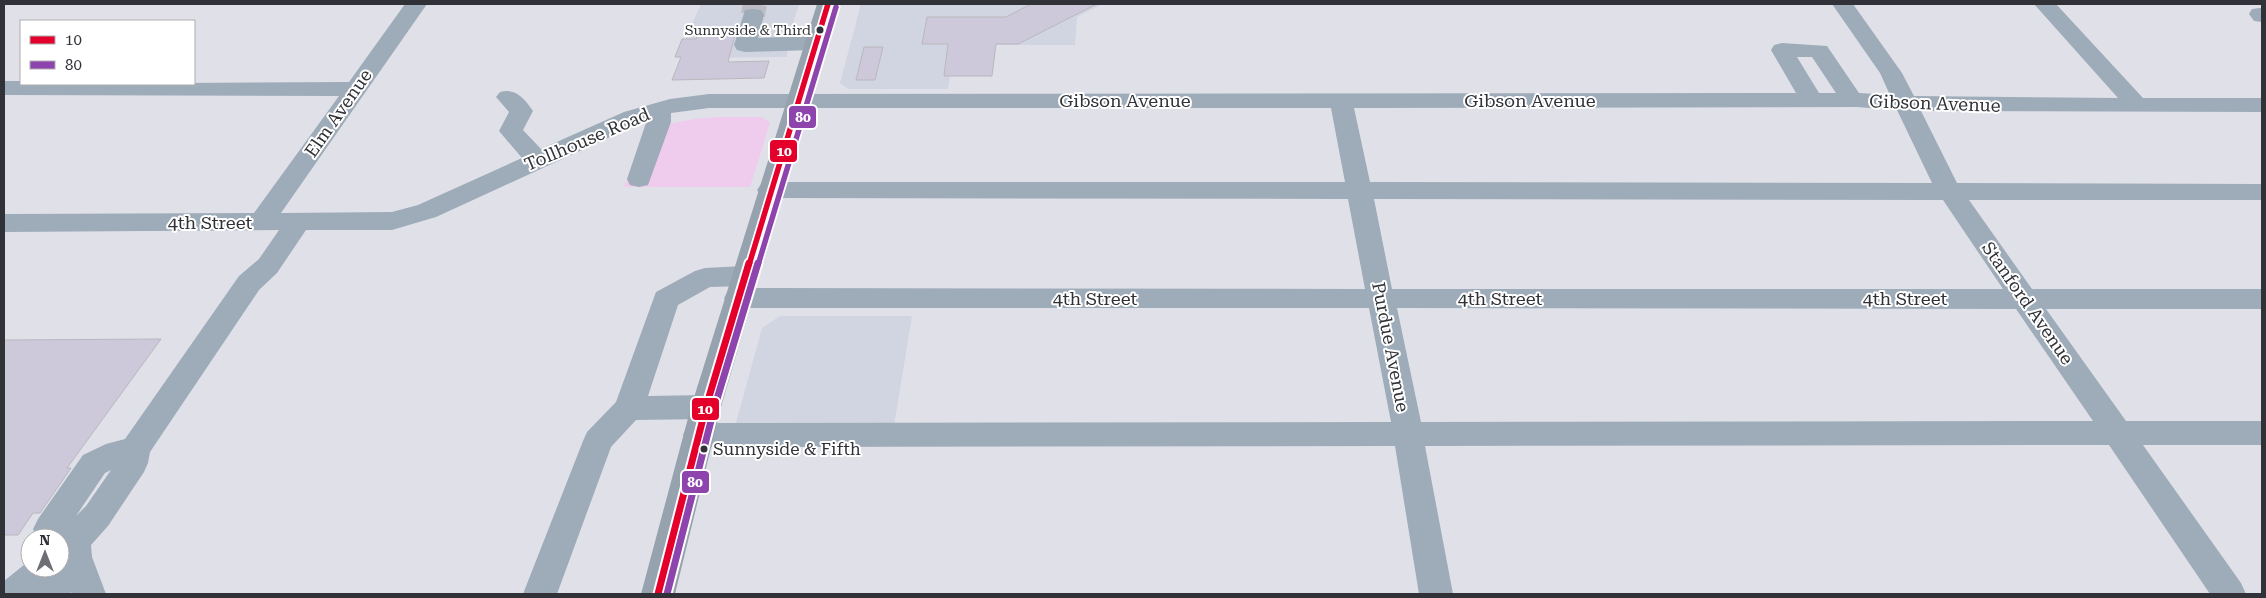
<svg xmlns="http://www.w3.org/2000/svg" width="2266" height="598" font-family="'Roboto Serif',serif">
<rect width="100%" height="100%" fill="#e0e1e8"/>
<path fill="#d1d5e2" d="M701,4H797L799,5L788,39L787,57L677,58Z
M861,4H1103L1077,17L1075,45H955L948,89H848L840,83Z
M780,316H912L894,426H735L762,328Z"/>
<path fill="#efcbed" d="M718,117H762L770,123L750,187H624L649,128L694,119Z"/>
<path fill="#cec8db" stroke="#b8b8bd" d="M1031,4H1097L1018,44H996L992,76H944L948,44H922L927,17H1006Z
M735,35L728,62L769,61L764,78L672,80L681,57H675L682,39H696L697,36Z
M864,47H883L875,80H856Z
M161,339L67,468H71L40,513H33L18,535H4V340Z"/>
<g fill="none" stroke-linecap="round" stroke-linejoin="round">
<path stroke="#bdbec5" stroke-width="24" stroke-dasharray="24 12" stroke-linecap="butt" d="M753,15L755,4"/>
<path fill="#9eabb8" fill-rule="evenodd" d="M405,4H427L281,213L392,212L418,205L522,158L499,131L509,112L496,97L500,92C516,88 524,98 533,111L523,130L541,149L624,112L670,99L709,94L1796,93L1771,50L1774,45L1782,43L1827,46L1859,93L1890,95L1880,73L1832,4H1853L1902,73L1914,96L2118,98L2034,4H2056L2143,98H2262V112L1921,111L1957,183L2262,184V200H1969L2032,289H2262V309H2046L2126,421H2262V445H2143L2241,583L2246,594H2210L2109,445L1425,446L1453,594H1419L1395,446L698,447L687,444L683,435L687,426L698,423L1391,422L1369,308H738L728,305L724,298L728,291L738,288L1365,289L1348,199L770,198L761,196L757,190L761,184L770,182H1345L1331,108H709L671,113V122L648,185L639,187L630,185L627,179L647,120L436,217L392,230H306L277,273L259,290L150,452L148,463L144,472L108,526L91,545L92,557L106,594H72L71,592L70,594H4V581L30,560V568H60V538H37L33,529L38,519L83,455L106,444L125,439L239,276L259,259L279,230L4,232V214L254,213L339,96L4,95V81H21V84L349,82ZM1797,57H1812L1836,93H1819ZM1857,107L1897,110L1932,183L1370,182L1354,108ZM1374,199L1943,200L2003,289H1392ZM1397,308L2016,309L2093,421L1421,422ZM111,470L86,506L76,516L105,473Z
M2260,8H2262V22L2254,21L2249,14L2252,9Z
M753,9L761,10L764,15L758,38L815,36L823,38L826,43L823,48L815,50L745,52L737,50L734,45L745,10Z
M744,266L754,269L758,276L754,283L744,286L710,287L678,305L648,396L706,395L717,399L721,407L717,415L706,419L636,420L611,447L557,594H523L583,441L587,432L616,402L656,292L695,271L705,268Z"/>
<path fill="#96a3af" fill-rule="evenodd" d="M817,4H839L721,407L675,594H641L691,407Z"/>
<defs>
<path id="bus-1-far1" d="M749,265L828,4"/>
<path id="bus-1" d="M658,594L706,407L749,263"/>
<path id="bus-2-far1" d="M758,265L836,7"/>
<path id="bus-2" d="M667,594L714,409L758,263"/>
</defs>
<use href="#bus-1-far1" stroke="#fff" stroke-width="9"/>
<use href="#bus-1" stroke="#fff" stroke-width="11"/>
<use href="#bus-2-far1" stroke="#fff" stroke-width="9"/>
<use href="#bus-2" stroke="#fff" stroke-width="11"/>
<use href="#bus-1-far1" stroke="#e4002b" stroke-width="5.5"/>
<use href="#bus-1" stroke="#e4002b" stroke-width="7"/>
<use href="#bus-2-far1" stroke="#8e44ad" stroke-width="5.5"/>
<use href="#bus-2" stroke="#8e44ad" stroke-width="7"/>
</g>
<g fill="#313237" stroke="#fff" stroke-width="2">
<circle cx="820" cy="30" r="4.5"/>
<circle cx="704" cy="449" r="4.5"/>
</g>
<g text-anchor="middle" dominant-baseline="central" stroke-width="4" stroke-linejoin="round" paint-order="stroke">
<g font-size="14" fill="#313237" stroke="#fff" text-anchor="end">
<text x="811" y="30">Sunnyside &amp; Third</text>
</g>
<g font-size="17" fill="#313237" stroke="#fff" text-anchor="start">
<text x="713" y="449">Sunnyside &amp; Fifth</text>
</g>
<g font-size="18" fill="#313237" stroke="#fff">
<text x="1125" y="100">Gibson Avenue</text>
<text x="1530" y="100">Gibson Avenue</text>
<text transform="translate(1935 103) rotate(2)">Gibson Avenue</text>
<text transform="translate(338 113) rotate(-55)">Elm Avenue</text>
<text transform="translate(587 139) rotate(-23)">Tollhouse Road</text>
<text x="210" y="222">4th Street</text>
<text x="1095" y="298">4th Street</text>
<text x="1500" y="298">4th Street</text>
<text x="1905" y="298">4th Street</text>
<text transform="translate(2028 303) rotate(55)">Stanford Avenue</text>
<text transform="translate(1391 347) rotate(79)">Purdue Avenue</text>
</g>
</g>
<g stroke="#fff" stroke-width="2">
<rect x="788" y="105" width="29" height="24" rx="5" fill="#8e44ad"/>
<rect x="769" y="139" width="29" height="24" rx="5" fill="#e4002b"/>
<rect x="691" y="397" width="29" height="24" rx="5" fill="#e4002b"/>
<rect x="681" y="470" width="29" height="24" rx="5" fill="#8e44ad"/>
</g>
<g font-size="14" text-anchor="middle" font-weight="bold" fill="#fff">
<text x="803" y="122">80</text>
<text x="784" y="156">10</text>
<text x="705" y="414">10</text>
<text x="695" y="487">80</text>
</g>
<rect width="2266" height="598" fill="none" stroke="#313237" stroke-width="10"/>
<rect x="20" y="20" width="175" height="65" fill="#ffffff" stroke="#adadaf"/>
<rect x="30" y="36" width="25" height="8" fill="#e4002b" stroke="#adadaf"/>
<text x="65" y="45" font-size="15" fill="#313237">10</text>
<rect x="30" y="61" width="25" height="8" fill="#8e44ad" stroke="#adadaf"/>
<text x="65" y="70" font-size="15" fill="#313237">80</text>
<g transform="translate(45 553)"><circle r="24" fill="#ffffff" stroke="#adadaf"/>
<path d="M0-4L9 19L0 12L-9 19Z" fill="#6e6f75"/>
<text y="-8" font-size="14" font-weight="bold" text-anchor="middle" fill="#313237">N</text>
</g>
</svg>
